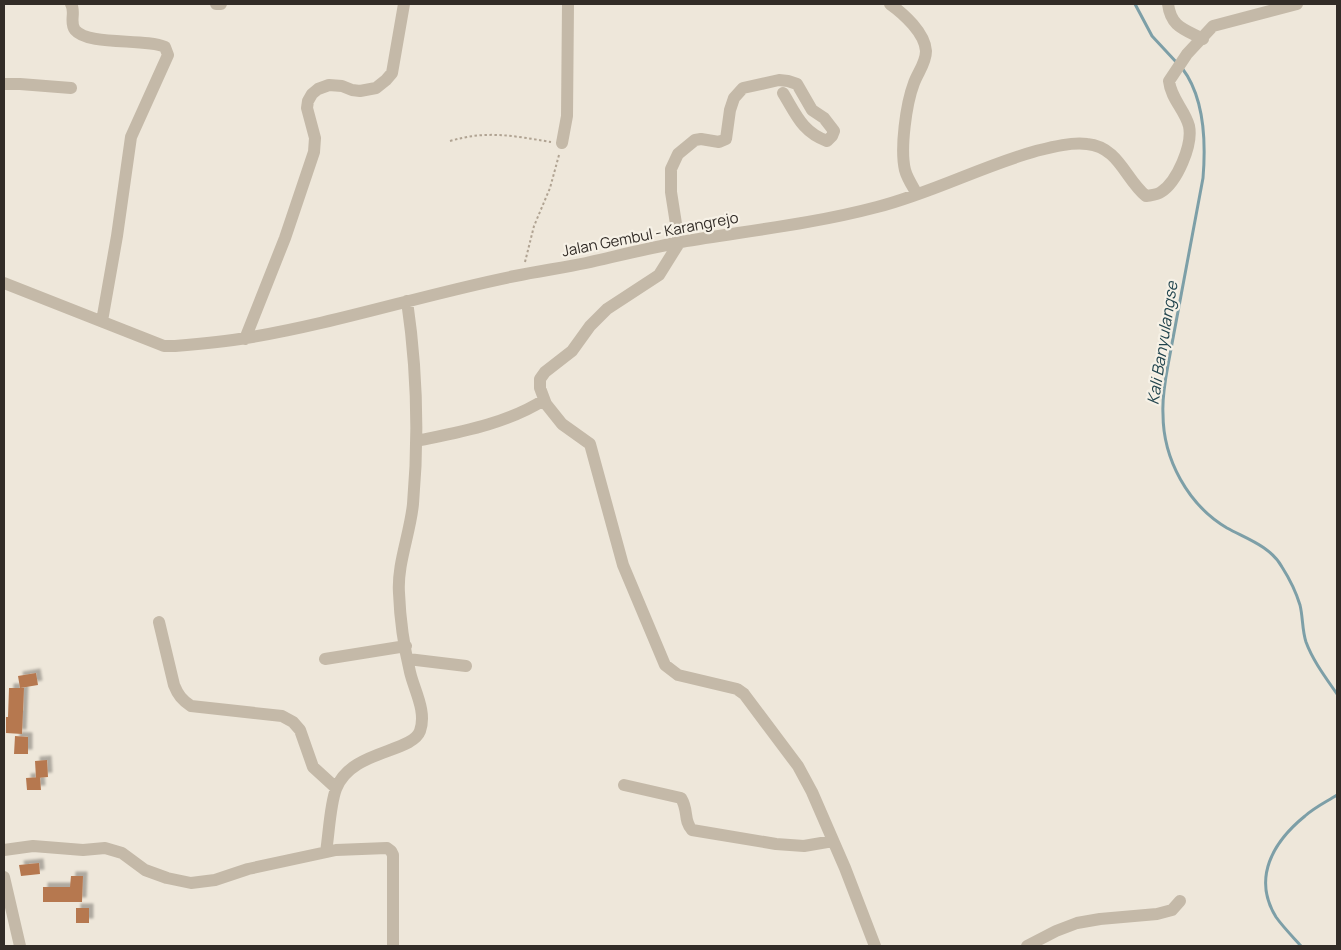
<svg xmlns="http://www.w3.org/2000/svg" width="1341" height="950" font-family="Manrope,sans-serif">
<defs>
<filter id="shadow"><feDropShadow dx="4.5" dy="-4.5" stdDeviation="1" flood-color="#0004"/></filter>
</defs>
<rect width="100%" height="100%" fill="#eee7da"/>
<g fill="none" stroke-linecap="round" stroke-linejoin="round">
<path stroke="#7d9fa7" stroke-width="3" d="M1135,4L1152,36L1178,64
M1182,68C1205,98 1206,142 1203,178L1168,365C1165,381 1162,397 1163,414C1163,459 1188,505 1227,528C1247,539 1270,546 1282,567C1289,578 1296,592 1300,605C1303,617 1302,630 1306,642C1313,661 1326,678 1337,694
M1301,946C1293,937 1283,927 1276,917C1252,878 1273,842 1305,816C1315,807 1326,802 1337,795"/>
</g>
<path fill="#b67850" filter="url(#shadow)" d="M36,673L38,685L20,688L18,676Z
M9,688H24L22,734L6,733V717H8Z
M15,736L28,737V754H14Z
M47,760L48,777L36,778L35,761Z
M40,777L41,790H27L26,778Z
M39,863L40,874L21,876L19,865Z
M71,876H83L82,902H43V887H70Z
M76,908H89V923H76Z"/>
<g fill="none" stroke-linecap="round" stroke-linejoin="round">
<path stroke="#b0a392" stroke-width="2" stroke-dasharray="2.5 2.5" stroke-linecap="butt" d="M450,141C487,130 514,136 551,142
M525,262L534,226L550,188L559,155"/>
<path stroke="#c4b9a8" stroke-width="12" d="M71,4C76,12 69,22 75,30C88,46 145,38 165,47L168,55L131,137L117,236L102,321
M216,4H221
M890,4C904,14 925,33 926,51C926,63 918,72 914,83C906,104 900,149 905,170C907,178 913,187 917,194
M1168,4C1171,27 1184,29 1203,39
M4,84H20L71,88
M783,93C796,114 802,132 827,141L832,136L834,131L824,118L812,110L797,84L788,81L779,80L743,88L734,98L730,110L726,139L719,142L701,139L695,140L678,154L671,169V192L679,243L659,275L607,309L590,326L572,351L545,372L540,379V388L546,404L562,424L590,444L623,565L665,665L678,675L737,689L744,694L798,766L812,792L845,868L875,946
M562,143L567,116L568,4
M4,283L164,346H175C199,344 223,342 246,338C337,323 425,294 515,276C539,271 562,268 586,263C617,256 649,248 681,242C746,231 813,224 877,207C932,193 982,166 1036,151C1052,147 1071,142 1087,144C1119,147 1125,179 1146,196C1152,195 1157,195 1161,192C1177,182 1193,145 1189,126C1185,110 1171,99 1169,81L1187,54L1213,26L1297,4
M245,339L285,238L314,152L315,138L307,108L308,101L312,94L318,89L329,85L342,86L352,90L360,91L376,88L386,80L392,73L404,4
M417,441C460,432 506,424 544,400
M159,622L174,685C178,695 182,700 191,706L282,716L293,722L300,730L313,767L336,788
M325,659L406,646
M408,659L466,666
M624,785L681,798C689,811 683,820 692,830L776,844L804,846L833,841
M4,850L33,846L83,850L105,848L122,853L145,870L167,878L191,883L215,880L248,869L336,850L387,848L391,851L393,855V946
M326,852C329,833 330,805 336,789C350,750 412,753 420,731C427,711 414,690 410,672C404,647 400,619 399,593C397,564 410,534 413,504C419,436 417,369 407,301
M4,877L20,946
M1027,946L1056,931L1077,923L1100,919L1157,914L1172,910L1180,901"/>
</g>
<g text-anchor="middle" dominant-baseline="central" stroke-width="4.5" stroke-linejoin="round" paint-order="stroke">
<g font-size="15" fill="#322c27" stroke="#f6f1e6">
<text transform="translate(650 234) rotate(-11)">Jalan Gembul - Karangrejo</text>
</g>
<g font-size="16" font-style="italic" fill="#22454e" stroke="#f6f1e6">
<text transform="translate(1162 343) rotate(-81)">Kali Banyulangse</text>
</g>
</g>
<rect width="1341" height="950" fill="none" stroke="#322c27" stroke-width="10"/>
</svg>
